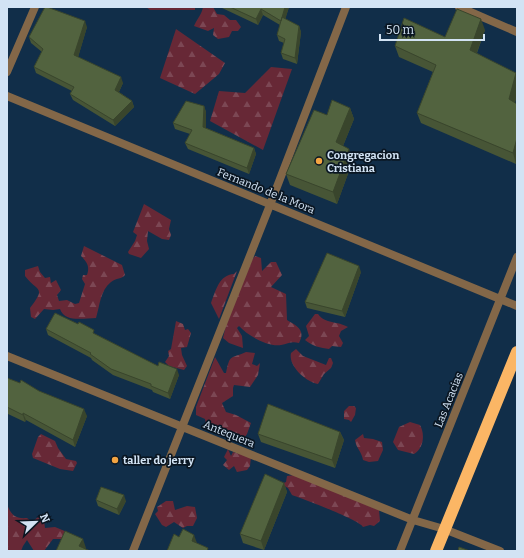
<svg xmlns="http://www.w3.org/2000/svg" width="524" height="558" font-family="Bitter,serif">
<defs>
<pattern id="forest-firs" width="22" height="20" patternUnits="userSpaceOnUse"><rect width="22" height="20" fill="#672836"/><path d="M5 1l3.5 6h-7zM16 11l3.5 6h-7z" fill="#7c4754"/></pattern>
</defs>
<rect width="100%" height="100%" fill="#112e49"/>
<path fill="url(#forest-firs)" d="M146,7H195V10H150Z
M203,7H213L217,14L224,15L230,20H236L241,27L238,31H232L229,37L218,39L213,35L214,28L208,31L194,26C197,19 202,14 203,7Z
M176,29L225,63L219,74L195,94L160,78Z
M271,67L292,69L263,150L210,121L219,91L245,93Z
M144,204L171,220L169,229L171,235L169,240L162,239L148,231L147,241L149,249L141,258L129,254L128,252L135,241L137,235L133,232Z
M84,246L122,265L125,275C122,279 116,278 111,282C100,291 100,305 96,318C84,318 65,323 60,309L53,310L44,309L35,319L31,317L30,308C47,286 37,292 25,276V270L38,266L40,272L45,278L50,277L51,283L56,280L61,290L57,295L59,301L67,300L75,304L79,303L85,284L82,279L83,275H87C90,266 87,262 81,256Z
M255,256L261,258L262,271L271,262H276L282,275L271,287L286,294L287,320C297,326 306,330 299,343C291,341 288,344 281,345C268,347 248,336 239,326L237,328L242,336L243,348L229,343L223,338L226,325L252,260Z
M237,271L219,319L211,303C216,290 219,275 234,274Z
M315,314H318C325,324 338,321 348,327L341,331L339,336L343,343L341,347L332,346L329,349C321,348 312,346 305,340L309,336L306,326Z
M176,321L183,324L185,330L188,329L191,333L187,347L181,348L182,355L187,366L184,370L169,366L165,362L169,356L168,351L171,349Z
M296,349L303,356L326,365L329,358H331L333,363L331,368L324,374L318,384C306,382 288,366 291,353Z
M246,352L255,353L252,364L257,366L260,363L258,375L250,387L234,385L233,388V396L222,403L226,412L236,415L251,423L247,434L242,441C238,441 236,439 233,438C221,437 207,433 205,419L196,415V407L215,357L224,373H226C230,354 230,359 246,352Z
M349,406H354L356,408L355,415L351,422L349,420L344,419V411Z
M410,422L420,425C425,434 424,448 414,454L398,450L393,442L399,427Z
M41,434L55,441L58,448L66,459L76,461L77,463L73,471L60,469L33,458L32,454L38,437Z
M363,434L364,438L373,439L382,442L383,450L378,461L369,462L363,460C362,452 356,448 355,440Z
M228,449L231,456L233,452L251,457L250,466L247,470L237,472L234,466L229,470L223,465L227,460L224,457Z
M294,475L379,510L380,521L374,526L370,525L363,527C360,520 303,499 292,495L288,488L281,484L286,482L287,476Z
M166,501H173L175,510L187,506L195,507L197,518L193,526H187L183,528L174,522L166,527L162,525L155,514L158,511L157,507Z
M7,504C11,515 15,519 27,518L32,522L38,517L44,521L45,528L55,527L67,532L62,539H53L44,551H34L27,540L23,546L21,551H7Z"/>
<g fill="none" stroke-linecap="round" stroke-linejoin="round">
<path stroke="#836748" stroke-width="8" d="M459,7L517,32
M7,72L35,7
M7,96L517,306
M7,356L413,520L444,529L500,551
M133,551L270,205L346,7
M400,551L517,257"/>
<path stroke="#fbb665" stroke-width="12" d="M436,551L517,352"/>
</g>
<path fill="#475536" d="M220,7H289L285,19L299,26L301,32L297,64L283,59L281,53L284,43L279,41L277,35L280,25L263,15L258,25Z
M87,27L78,57L123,83L119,92L132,101L134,107L115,126L73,100L70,94L72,91L36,73L34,67L42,52L31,43L29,37Z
M485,30L477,53L517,76V94L515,103L516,164L421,123L417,113L433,72L399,57L395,46Z
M204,106L206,112V128L254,148L256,154L249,174L188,149L185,143L190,134L175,129L173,123Z
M350,108L354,119L343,146L353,160L337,204L290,185L286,174L327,115Z
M361,272L345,317L307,308L305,302Z
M46,329L95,334L158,366L179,375L170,399L153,392L152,390L113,375L92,360L91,358L48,335Z
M7,378L39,391L87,416L75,447L26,420L25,422L8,414L7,417Z
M340,432L344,440L335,468L261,442L258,434Z
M284,483L287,492L264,550L243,543L240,534Z
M96,500L126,501L119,515L98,506Z"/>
<path fill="#39452c" d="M285,7H289L283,27L281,21Z
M261,9L263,15L258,25L256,19Z
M481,19L485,30L474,60L470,50Z
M85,21L87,27L77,61L74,55Z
M299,26L301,32L297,64L295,58Z
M516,73L517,76V94L513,110L509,99Z
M121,77L123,83L117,96L115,90Z
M132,101L134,107L115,126L113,120Z
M204,106L206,112V133L203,127Z
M350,108L354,119L340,153L336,142Z
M517,138V162L516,164L513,153Z
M254,148L256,154L249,174L247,168Z
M349,149L353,160L337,204L333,192Z
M359,266L361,272L345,317L342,311Z
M177,369L179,375L170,399L168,393Z
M84,409L87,416L75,447L73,440Z
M23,413L26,420L25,422L23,415Z
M340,432L344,440L335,468L332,460Z
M284,483L287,492L264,550L261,541Z
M124,495L126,501L119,515L117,509Z
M194,535L197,543L192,541Z
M83,539L86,548L84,551L79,546Z"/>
<path fill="#52633f" stroke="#39452c" d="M45,7H47L85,21L74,55L121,77L115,90L132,101L113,120L70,94L74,87L34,67L43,49L29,37Z
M230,7H285L281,21L261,9L256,19Z
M457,9L481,19L470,50L516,73L509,99L517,104V138L513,153L417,113L436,65L395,46L404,18L445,37Z
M282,17L299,26L295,58L281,53L285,39L277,35Z
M332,100L350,108L336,142L349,149L333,192L286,174L314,110L327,115Z
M186,101L204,106L203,127L254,148L247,168L185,143L192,130L173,123Z
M327,253L359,266L342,311L305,302Z
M55,313L78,324L79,322L94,330L93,333L158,366L159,362L177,369L168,393L151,386V384L111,369L90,354L91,353L46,329Z
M7,378L20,383L21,380L39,391L84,409L73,440L23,413V415L7,407Z
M268,404L340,432L332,460L258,434Z
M265,474L284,483L261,541L240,534Z
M101,487L124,495L117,509L96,500Z
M183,529L194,535L192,541L208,548L207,551H167L174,534L179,537Z
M65,531L83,539L79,546L90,551H56Z
M459,547L470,551H458Z"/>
<g fill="#f3a442" stroke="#0a1622" stroke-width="1.5">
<circle cx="319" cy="161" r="4"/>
<circle cx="115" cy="460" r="4"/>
</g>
<g text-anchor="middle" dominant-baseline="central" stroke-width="3.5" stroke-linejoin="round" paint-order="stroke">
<g font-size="11" font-weight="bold" fill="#d2e3f4" stroke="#0a1622" text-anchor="start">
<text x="327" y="155">Congregacion<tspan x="327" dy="13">Cristiana</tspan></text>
<text x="123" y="460">taller do jerry</text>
</g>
<g font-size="11" fill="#d2e3f4" stroke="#0a1622">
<text transform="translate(266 191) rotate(22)">Fernando de la Mora</text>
<text transform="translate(449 400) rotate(-68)">Las Acacias</text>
<text transform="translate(229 434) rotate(22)">Antequera</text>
</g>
</g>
<rect width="524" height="558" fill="none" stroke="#d2e3f4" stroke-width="16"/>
<g transform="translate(36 522) rotate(67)" stroke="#0a1622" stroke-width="3" paint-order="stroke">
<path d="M0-3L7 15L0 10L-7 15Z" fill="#d2e3f4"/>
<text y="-6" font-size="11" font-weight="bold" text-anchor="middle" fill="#d2e3f4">N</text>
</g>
<path d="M380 34v6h104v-6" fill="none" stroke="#d2e3f4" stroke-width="2"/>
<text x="386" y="34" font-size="12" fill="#d2e3f4" stroke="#0a1622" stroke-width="3" paint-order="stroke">50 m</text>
</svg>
